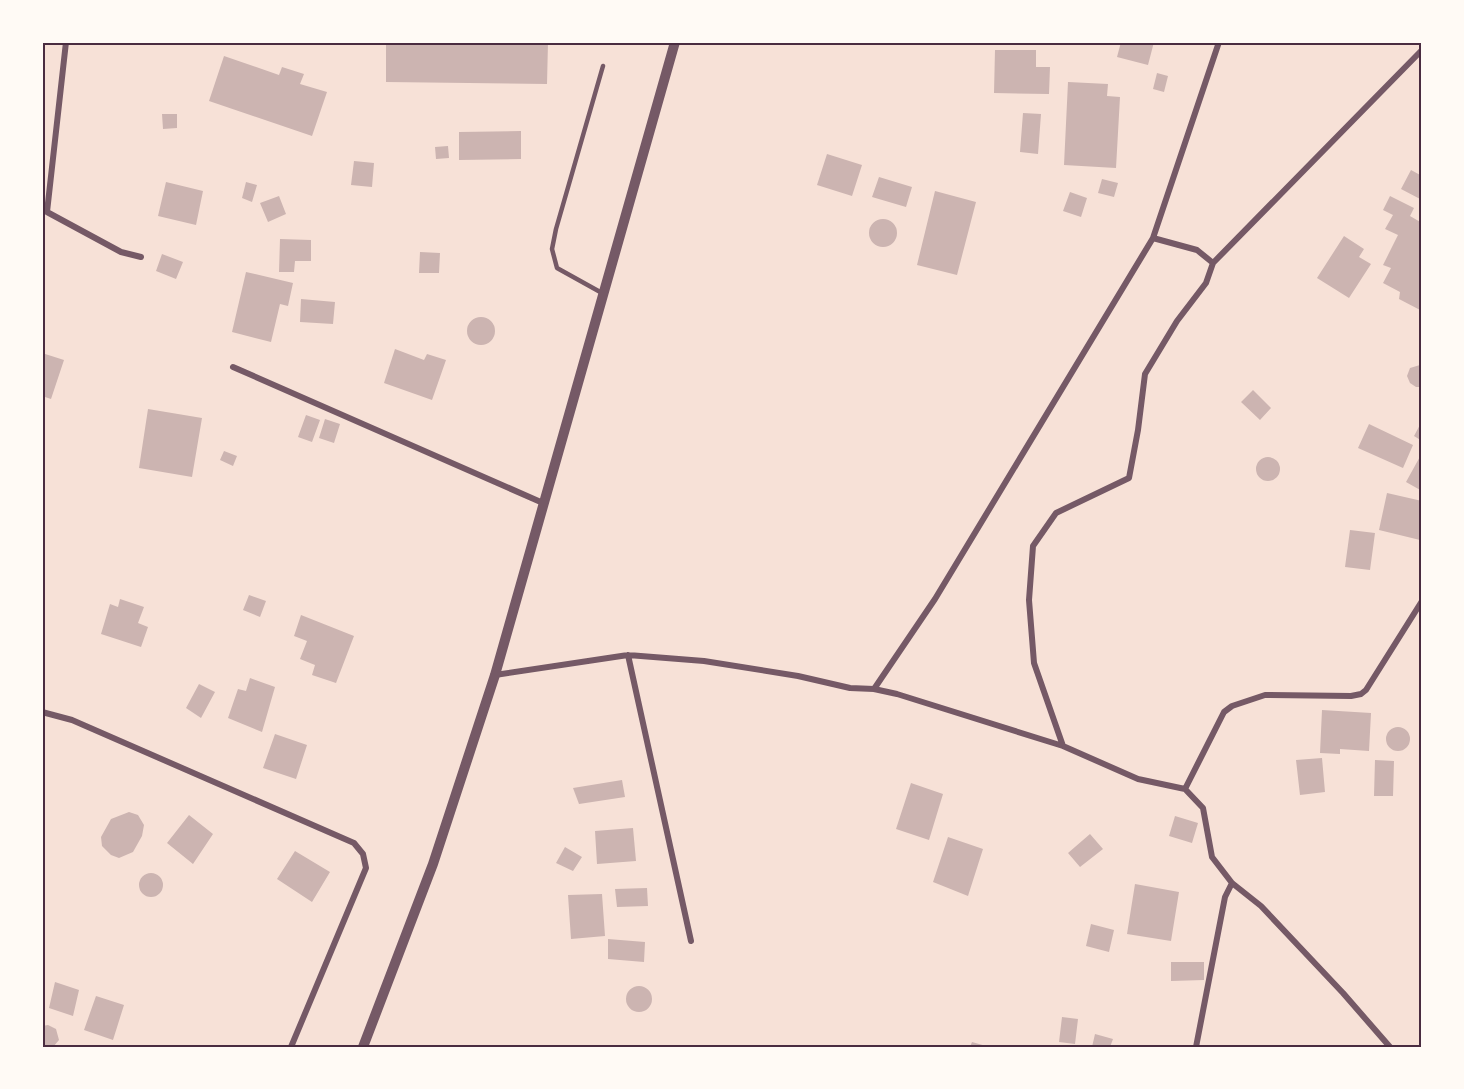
<svg xmlns="http://www.w3.org/2000/svg" width="1464" height="1089" font-family="Arial,sans-serif">
<rect width="100%" height="100%" fill="#f7e1d7"/>
<path fill="#ccb4b1" d="M386,42H548L547,84L386,82Z
M1121,42H1154L1148,65L1117,57Z
M995,50H1036V67H1050L1049,94L994,93Z
M224,56L279,75L282,67L304,74L300,84L327,92L312,136L209,101Z
M1157,73L1168,76L1164,92L1153,89Z
M1068,82L1108,84L1107,96L1120,97L1116,168L1064,165Z
M1023,113L1041,114L1038,154L1020,152Z
M162,114H177V128L163,129Z
M521,131V159L459,160V132Z
M448,146L449,158L436,159L435,147Z
M827,154L862,165L852,196L817,185Z
M354,161L374,163L372,187L351,185Z
M1411,170L1422,176V200L1401,189Z
M879,177L912,187L906,207L872,197Z
M1102,179L1118,183L1114,197L1098,193Z
M166,182L203,191L196,225L158,216Z
M246,182L257,185L252,202L242,198Z
M935,191L976,202L957,275L917,265Z
M1070,192L1087,198L1081,217L1063,211Z
M279,196L286,214L268,222L260,203Z
M1390,196L1414,208L1410,216L1422,223V311L1399,299L1400,292L1383,283L1391,268L1383,265L1398,235L1385,229L1393,215L1383,210Z
M869 233a14 14 0 1 1 28 0a14 14 0 1 1-28 0Z
M1344,236L1364,249L1359,257L1371,264L1349,298L1317,278Z
M280,239L311,240V261H295L294,272H279Z
M420,252L440,253L439,273H419Z
M162,254L183,262L176,279L156,271Z
M246,272L293,283L288,306L280,304L271,342L232,332Z
M301,299L335,302L333,324L300,322Z
M467 331a14 14 0 1 1 28 0a14 14 0 1 1-28 0Z
M395,349L424,360L427,354L446,360L432,400L384,383Z
M42,353L64,360L51,399L42,396Z
M1420,365H1422V387H1416L1410,383L1407,376L1410,368Z
M1253,390L1271,408L1260,420L1241,402Z
M148,409L202,418L192,477L139,468Z
M306,415L320,420L312,442L298,437Z
M325,419L340,424L334,443L319,438Z
M1422,421V441L1414,436Z
M1369,424L1413,445L1403,468L1358,448Z
M224,451L237,456L233,466L220,460Z
M1422,453V491L1406,482Z
M1256 469a12 12 0 1 1 24 0a12 12 0 1 1-24 0Z
M1387,493L1422,501V530L1420,540L1379,530Z
M1350,530L1375,533L1370,570L1345,567Z
M249,595L266,601L260,617L243,610Z
M120,599L144,607L138,623L148,627L141,647L101,634L110,604L118,607Z
M301,615L354,636L336,683L312,675L315,665L300,659L307,641L294,636Z
M250,678L275,687L262,732L228,718L238,689L246,691Z
M199,684L215,692L201,718L186,708Z
M1322,710L1371,713L1369,751L1340,749V754L1320,753Z
M1386 739a12 12 0 1 1 24 0a12 12 0 1 1-24 0Z
M275,734L307,745L296,779L263,768Z
M1322,758L1325,792L1300,795L1296,760Z
M1375,760L1394,761L1393,796H1374Z
M622,780L625,797L579,804L573,788Z
M911,783L943,794L929,840L896,829Z
M129,812L138,815L144,825L142,836L133,852L119,858L111,855L102,846L101,837L111,819Z
M189,815L213,834L193,864L167,843Z
M1175,816L1198,823L1192,843L1169,836Z
M633,828L636,861L597,864L595,831Z
M1090,834L1103,849L1080,867L1068,853Z
M948,837L983,849L968,896L933,882Z
M565,847L582,857L573,871L556,863Z
M295,851L330,872L312,902L277,879Z
M139 885a12 12 0 1 1 24 0a12 12 0 1 1-24 0Z
M1135,884L1179,892L1171,941L1127,934Z
M647,888L648,906L617,907L615,889Z
M602,894L605,936L571,939L568,895Z
M1091,924L1114,930L1109,952L1086,946Z
M608,939L645,942L644,962L608,959Z
M1171,962H1204V980L1171,981Z
M55,982L79,990L73,1016L49,1008Z
M626 999a13 13 0 1 1 26 0a13 13 0 1 1-26 0Z
M96,996L124,1005L113,1040L84,1030Z
M1062,1017L1078,1019L1075,1044L1059,1042Z
M48,1025L56,1029L59,1040L53,1047H42V1026Z
M1095,1034L1113,1039L1110,1047H1092Z
M972,1042L986,1046V1047H970Z"/>
<g fill="none" stroke-linecap="round" stroke-linejoin="round">
<path stroke="#755966" stroke-width="4.5" d="M602,293L557,268L552,249L556,229L603,66"/>
<path stroke="#755966" stroke-width="6" d="M66,42L47,212L121,252L141,257
M1213,263L1422,50
M233,367L543,503
M628,655L691,941
M495,675L628,655L704,661L798,676L850,688L874,689L897,694L1063,746L1138,779L1185,789L1203,808L1212,857L1232,883L1261,906L1343,993L1390,1047
M874,689L935,599L1153,238
M42,712L72,720L354,843L363,854L366,868L291,1047
M1063,746L1034,663L1029,600L1033,546L1056,513L1129,478L1138,430L1145,374L1177,321L1206,283L1213,263L1197,250L1153,238L1219,42
M1185,789L1224,712L1232,706L1265,695L1351,696L1361,694L1366,690L1422,601
M1196,1047L1225,897L1232,883"/>
<path stroke="#755966" stroke-width="10" d="M363,1047L433,864L495,675L675,42"/>
</g>
<rect width="1464" height="1089" fill="none" stroke="#fffaf5" stroke-width="87"/>
<rect x="44" y="44" width="1376" height="1002" fill="none" stroke="#4a2c40" stroke-width="2"/>
</svg>
